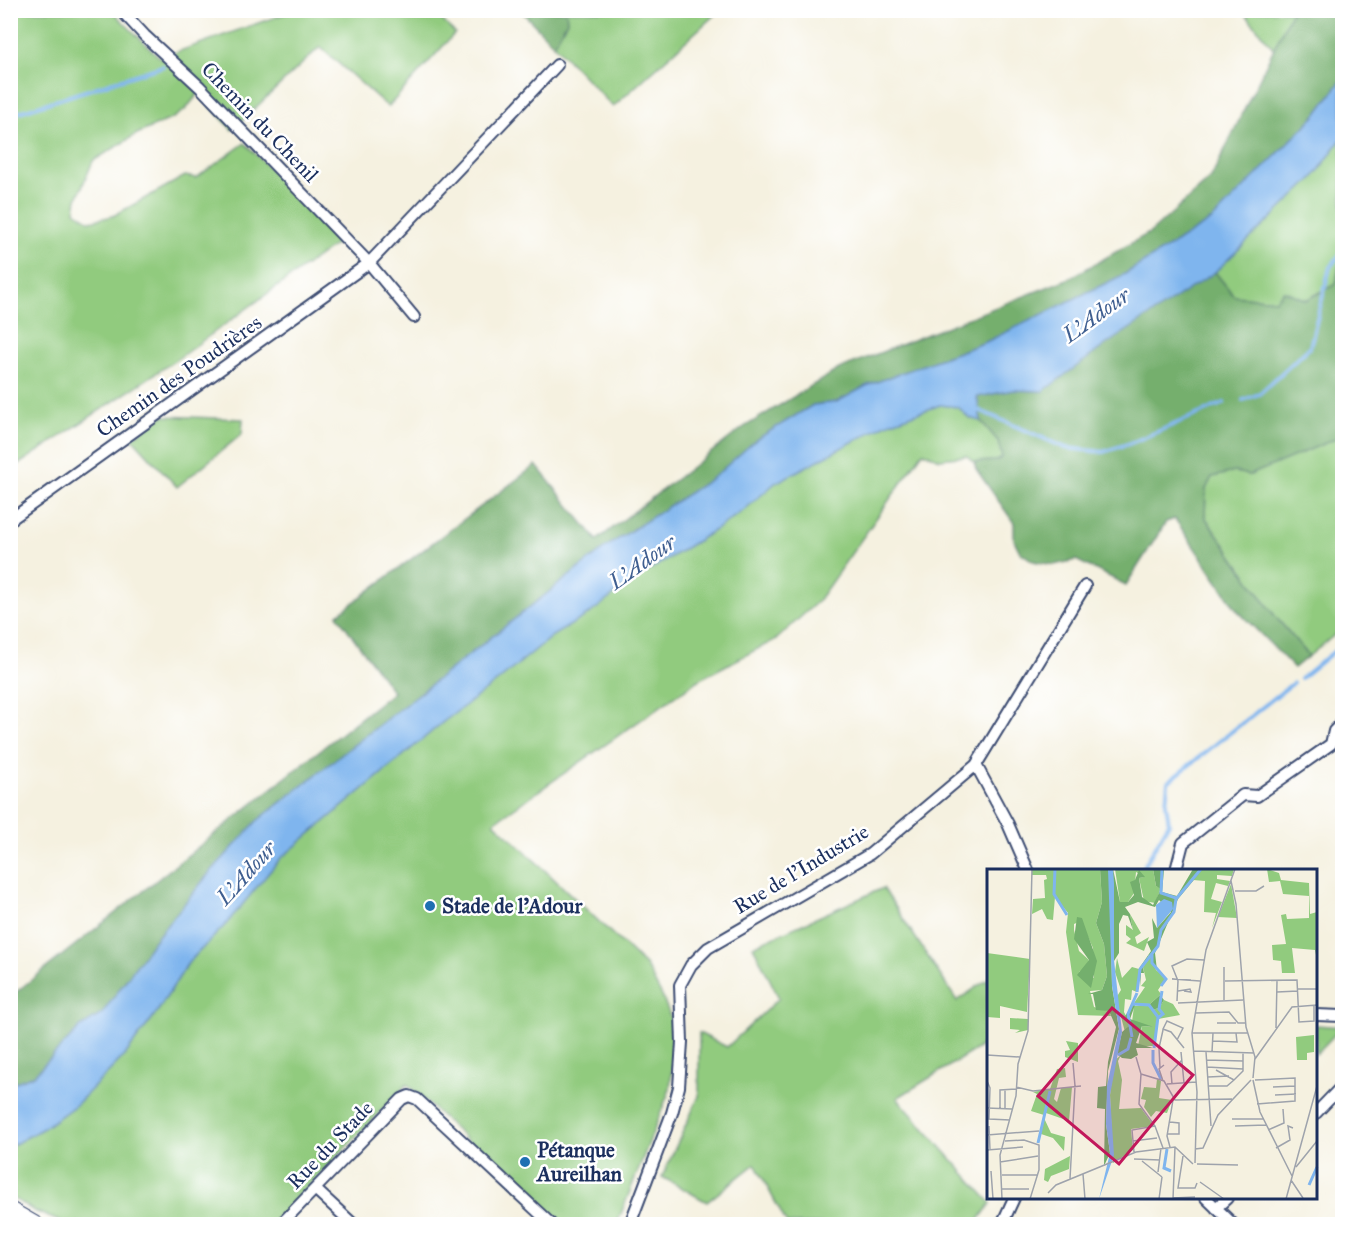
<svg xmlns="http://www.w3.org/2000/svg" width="1353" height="1235" font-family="'IM FELL Great Primer',serif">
<rect width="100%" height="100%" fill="#fff"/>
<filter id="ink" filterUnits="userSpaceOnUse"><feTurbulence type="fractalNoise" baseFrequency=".0167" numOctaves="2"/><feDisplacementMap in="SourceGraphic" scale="12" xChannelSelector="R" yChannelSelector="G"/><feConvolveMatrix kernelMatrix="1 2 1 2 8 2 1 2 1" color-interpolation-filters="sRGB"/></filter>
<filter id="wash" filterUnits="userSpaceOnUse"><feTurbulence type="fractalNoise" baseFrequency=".008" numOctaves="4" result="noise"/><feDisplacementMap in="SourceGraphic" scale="24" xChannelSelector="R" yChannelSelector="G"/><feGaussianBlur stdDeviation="1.35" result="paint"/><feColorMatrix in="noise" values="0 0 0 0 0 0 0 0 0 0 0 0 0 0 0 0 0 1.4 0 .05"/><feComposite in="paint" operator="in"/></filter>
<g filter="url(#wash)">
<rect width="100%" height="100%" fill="#f5f1e0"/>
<path fill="#91cb7e" stroke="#567d6e" stroke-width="1.5" d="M11,11H112L160,58L292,11H433L455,33L388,107L320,47L232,130L199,93L185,110L173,118L137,134L93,161L77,199L75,211L90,221L113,216L185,176L196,178L245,143L340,241L176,360L16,466L11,453Z
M566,11H719L613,107L554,45L567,21Z
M1243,11H1292L1274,49Z
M1342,138V258L1338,271L1336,284L1306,300L1284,291L1275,300L1234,296L1215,272L1314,177Z
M940,405L958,407L969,418L981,421L998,441L1002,457L997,461L974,462L967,456L940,459L923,452L818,601L777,639L700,679L494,822L646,966L662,996L671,1018L673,1056L670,1089L617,1224H556L407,1084L272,1224H66L34,1211L11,1197V1146L45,1127L77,1104L125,1055L157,1012L188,963L227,923L280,859L443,722L499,680L552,636L589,614L636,578L715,530L744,510L775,483L886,424Z
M163,416L243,419L242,434L177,487L132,438Z
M1342,436V629L1309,656L1275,616L1205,517L1206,489L1212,477L1234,472L1250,475Z
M883,888L957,1001L988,979V1042L897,1098L991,1203L976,1224H787L755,1164L707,1202L662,1177L699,1096V1033L727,1047L779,998L753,946Z
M1316,1025L1342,1027L1316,1054Z"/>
<path fill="#74af6d" stroke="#486f66" stroke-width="1.5" d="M521,11H566L567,21L554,45Z
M1292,11H1342V80L1315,116L1212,220L1125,274L986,342L866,386L837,402L813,405L757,439L714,477L609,545L257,821L208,875L154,941L102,1014L81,1027L34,1075L11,1084V996L393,692L337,615L536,465L597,540L744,427L839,369L1070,278L1151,232L1211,178Z
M1342,258V436L1250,475L1234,472L1212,477L1206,489L1205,517L1275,616L1309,656L1294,668L1237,610L1175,519L1166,522L1126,585L1076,560L1054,565L1033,561L1020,552L1014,540V523L976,469L974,462L997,461L1002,457L998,441L981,421L977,397L1013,390L1043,391L1108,343L1215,272L1234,296L1275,300L1284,291L1306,300L1336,284L1338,271Z"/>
<path fill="#7fb5ee" stroke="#4d72a6" stroke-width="1.5" d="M1342,80V138L1314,177L1215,272L1108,343L1043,391L1013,390L977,397L981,421L969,418L958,407L940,405L886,424L775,483L744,510L715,530L636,578L589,614L552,636L499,680L443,722L280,859L227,923L188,963L157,1012L125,1055L77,1104L45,1127L11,1146V1084L34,1075L81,1027L102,1014L154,941L208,875L257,821L609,545L714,477L757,439L813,405L837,402L866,386L986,342L1125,274L1212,220L1315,116Z"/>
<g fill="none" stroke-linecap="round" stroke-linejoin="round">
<path stroke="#7fb5ee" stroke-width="4" d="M10,115L163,66
M1243,400L1259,394L1310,347L1330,267L1342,253
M976,409L1066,448L1103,452L1131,443L1224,403
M1301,678L1342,645
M1142,870L1169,823L1166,804L1168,782L1293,683"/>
</g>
</g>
<g filter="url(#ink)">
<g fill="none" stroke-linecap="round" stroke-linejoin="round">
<defs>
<path id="minor" d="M121,10L145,36L200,87L369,263L414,317
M10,520L369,263L557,65
M976,765L1008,824L1028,870
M1176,870L1183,843L1243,795L1257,796L1331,744L1334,731L1342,723
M1316,1015L1342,1016
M1316,1113L1342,1086
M315,1189L353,1224
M1206,1198L1233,1224
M1216,1208L1227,1198
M281,1224L402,1099L409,1096L417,1099L551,1224
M630,1224L672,1113L679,1087L682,1042L680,985L691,965L708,948L870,854L976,765L1085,586
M1002,1224L1014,1198"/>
<path id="tertiary" d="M10,1209L36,1224"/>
</defs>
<use href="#minor" stroke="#3c4c72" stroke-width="14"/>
<use href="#tertiary" stroke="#3c4c72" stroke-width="16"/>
<use href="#minor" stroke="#fff" stroke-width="10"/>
<use href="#tertiary" stroke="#fff" stroke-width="14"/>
</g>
</g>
<g fill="#1f6fb2" stroke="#fff" stroke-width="2">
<circle cx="430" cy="906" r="6"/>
<circle cx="525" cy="1162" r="6"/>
</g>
<g text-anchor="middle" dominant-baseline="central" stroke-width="5" stroke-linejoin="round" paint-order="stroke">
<g font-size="21" fill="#1b2f5e" stroke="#fff">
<text transform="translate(260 122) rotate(46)">Chemin du Chenil</text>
<text transform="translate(179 376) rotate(-35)">Chemin des Poudrières</text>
<text transform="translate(801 869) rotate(-31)">Rue de l'Industrie</text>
<text transform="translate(330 1145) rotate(-46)">Rue du Stade</text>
</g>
<g font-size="21" font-weight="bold" fill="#1b2f5e" stroke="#fff" text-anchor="start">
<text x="442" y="906">Stade de l'Adour</text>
<text x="537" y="1150">Pétanque<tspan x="537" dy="24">Aureilhan</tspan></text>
</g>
<g font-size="22" font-style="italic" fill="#3e5e90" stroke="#fff">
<text transform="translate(1096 315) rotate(-36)">L'Adour</text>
<text transform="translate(642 562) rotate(-36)">L'Adour</text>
<text transform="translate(246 873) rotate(-48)">L'Adour</text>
</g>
</g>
<g transform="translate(987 869)">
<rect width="330" height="330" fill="#f5f1e0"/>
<path d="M45,0H67V18L68,0H113L115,33L109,54L117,75L120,107L115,121L103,122L107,138L122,142L124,147L91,146L79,63L81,44L68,28L66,51L60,50L55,40L45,45L46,30L58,29L57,11L60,10L59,6H45ZM94,52L106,79L107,109L92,102H96L102,91L92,82L87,61V55ZM128,0H166L169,17L174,19L168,34L157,32L152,9L157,8L149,3L147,24L141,33H133ZM216,0H247L245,7L230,6V10L243,12L225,59L229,44L217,43L218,12L206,11ZM229,14L241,17L235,33L224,30ZM280,0L292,4L294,11L322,14L323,45L330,43V91L328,81L305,79L308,104H295L294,92L286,91L285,76L299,75L294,46L299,45L300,50L322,49V27L296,25L293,12L282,13ZM244,15L250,49L231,48ZM143,45L154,64L148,68L150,75L162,68L157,82L139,74L144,70L139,66V56L146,61ZM0,84L43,90L40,143L13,137V149L0,148ZM164,86L169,101L179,109L171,121L174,125L163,135L147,134L158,118L154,117L159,111L156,98ZM130,89L135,109L145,98L152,100L150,123L145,121L144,131L138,130L137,143L143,155L138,163L129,129L134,121L128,103ZM177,131L186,135L193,146L171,150L166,177H151L155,157L167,158L145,153L147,137H161L165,141L172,139ZM23,149L41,150V161L28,164L33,161L23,160ZM327,166V183L320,184V191H310L309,168ZM79,172L91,174V193L78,188V182L83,181ZM134,186L131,192L135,211L132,240L154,239L167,257L144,260L146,281L126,294L123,226L127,192ZM78,199L79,208L72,209L67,230L70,233L74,219L85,218L82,252L59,244L57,249L64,264L78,268L77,282L66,269L54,265L57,246L44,242L50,225L46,223L63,220L70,200ZM170,210L174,212L172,229L185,231L180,244L169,242L164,248L157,238L159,231L154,230L157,218L169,219ZM83,287L82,300L64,307L61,313L57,311L58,300Z" fill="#91cb7e" fill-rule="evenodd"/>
<path d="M113,0H121L123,7L125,117L132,160L121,202L119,255L123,284L117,297L118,240L110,239L111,218L119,217L121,193L129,158L122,142L109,141L106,125H101L115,121L120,107L117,75L109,54L115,33ZM126,0L133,33H141L147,26L143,13L148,11L152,1L158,8L152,9L155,28L166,36L174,20L169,17L166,0L177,1L175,23L190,27L206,0H216L191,30L168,84L170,101L162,86L156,98L157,104H154L153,118V98L164,82L160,73L167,69L165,49L170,59L184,43L172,31L168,38L151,33L138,38L143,45L146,61L141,47L136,46L132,55V84L127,92ZM90,48L95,49L110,92L104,119L90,106L102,91L87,70ZM173,126L177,131L172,139L165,141L161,137L148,136L143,150L167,158L155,157L149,174L166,179H149L151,186L144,190L135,189L130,185L135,163L143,156L138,147L147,134L163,135Z" fill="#74af6d"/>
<path d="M121,0H126L127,15V91L135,163L123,226L127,286L112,330L123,284L119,255L120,217L132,160L125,117ZM177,30L185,33L186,40L170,59L169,36Z" fill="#7fb5ee"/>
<path fill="none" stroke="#7fb5ee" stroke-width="3" d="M68,0L67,25L80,46M175,0L174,24L189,29M165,85V94L179,110L174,117M150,123L153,100L171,77L174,61L187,43L189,30L214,0M146,135L162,136L171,148L167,179M171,149L176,145L172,140L175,122M145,168L141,145L150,124M166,181V194L174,210M131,186L141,180L144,169M51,274L63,222M180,280L177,299L184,302M322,316L330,298"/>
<path fill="none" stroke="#9ea3ac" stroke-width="1.5" d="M244,12L249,35L259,158L268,188L266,209M248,22H269L277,17M204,111L185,110L213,112M238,112L310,111L312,153L327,152V136M311,120H330M191,122L203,120L204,123L197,122M290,123L311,122M237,131V98M190,132L191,112L185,97L200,90L217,91M191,134L256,131M209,144L242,143L251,154H259M230,154H249M289,159L290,112M205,164H261M190,171L196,159L180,152L176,160L184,163L197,179M226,172L250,173L249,164M207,182L267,184M194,183L197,214M219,183L224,257M225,183L226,164M0,186L33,188M149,188L154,205L152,235L168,257L176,279M268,190L305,138L330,136M219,191L256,192M220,198L256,200M173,199L172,179L176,161M229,201L247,211M154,205L177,212L188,231L245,230M221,208L242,207M266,211L273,243L305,307M268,211L308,209V232L270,235M0,212L3,219L2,250L23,251M176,212L172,200L177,196M180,215L209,213M185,215L184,203L195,191M221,217H240L247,211L256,202V184M29,218L46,222L94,217M286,218L308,217M18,220V239M288,226L309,225M0,239L25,240M13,239V221L29,220M245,250H276M2,257L3,281M248,257L279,256M281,261L297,254L296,240M181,265H192V254L183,253M0,266L52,262M18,272L37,271L52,276V301L43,330M146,272L170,269M183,278L180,267L186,231M289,279L303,271L301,257L306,259M208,280L216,279L231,246L264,211M0,281L36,278M147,283L145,261L168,257M196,287L191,319H208L210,314M147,290L173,291M155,292L175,308M13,293L51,287M208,294L210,223L205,164L219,81L248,0M210,295L251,296M309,298L330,272M4,302L6,330M171,303L174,279M96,305L98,330M15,306H51M83,310L88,217L86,194M304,311L316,329M213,313L237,330M15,320H42M61,324L69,316L149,283L188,278L206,295M186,329L208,328M15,330L13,286L29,227L31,195L41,162L45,0M172,330L175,308M186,330L188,278M299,330L330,217"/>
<path fill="#c2185b" fill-opacity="0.15" stroke="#c2185b" stroke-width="3" d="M125,139L206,206L132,295L51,227Z"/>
<rect width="330" height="330" fill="none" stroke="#1b2f5e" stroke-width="3"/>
</g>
<rect width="1353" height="1235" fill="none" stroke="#fff" stroke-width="36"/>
</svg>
